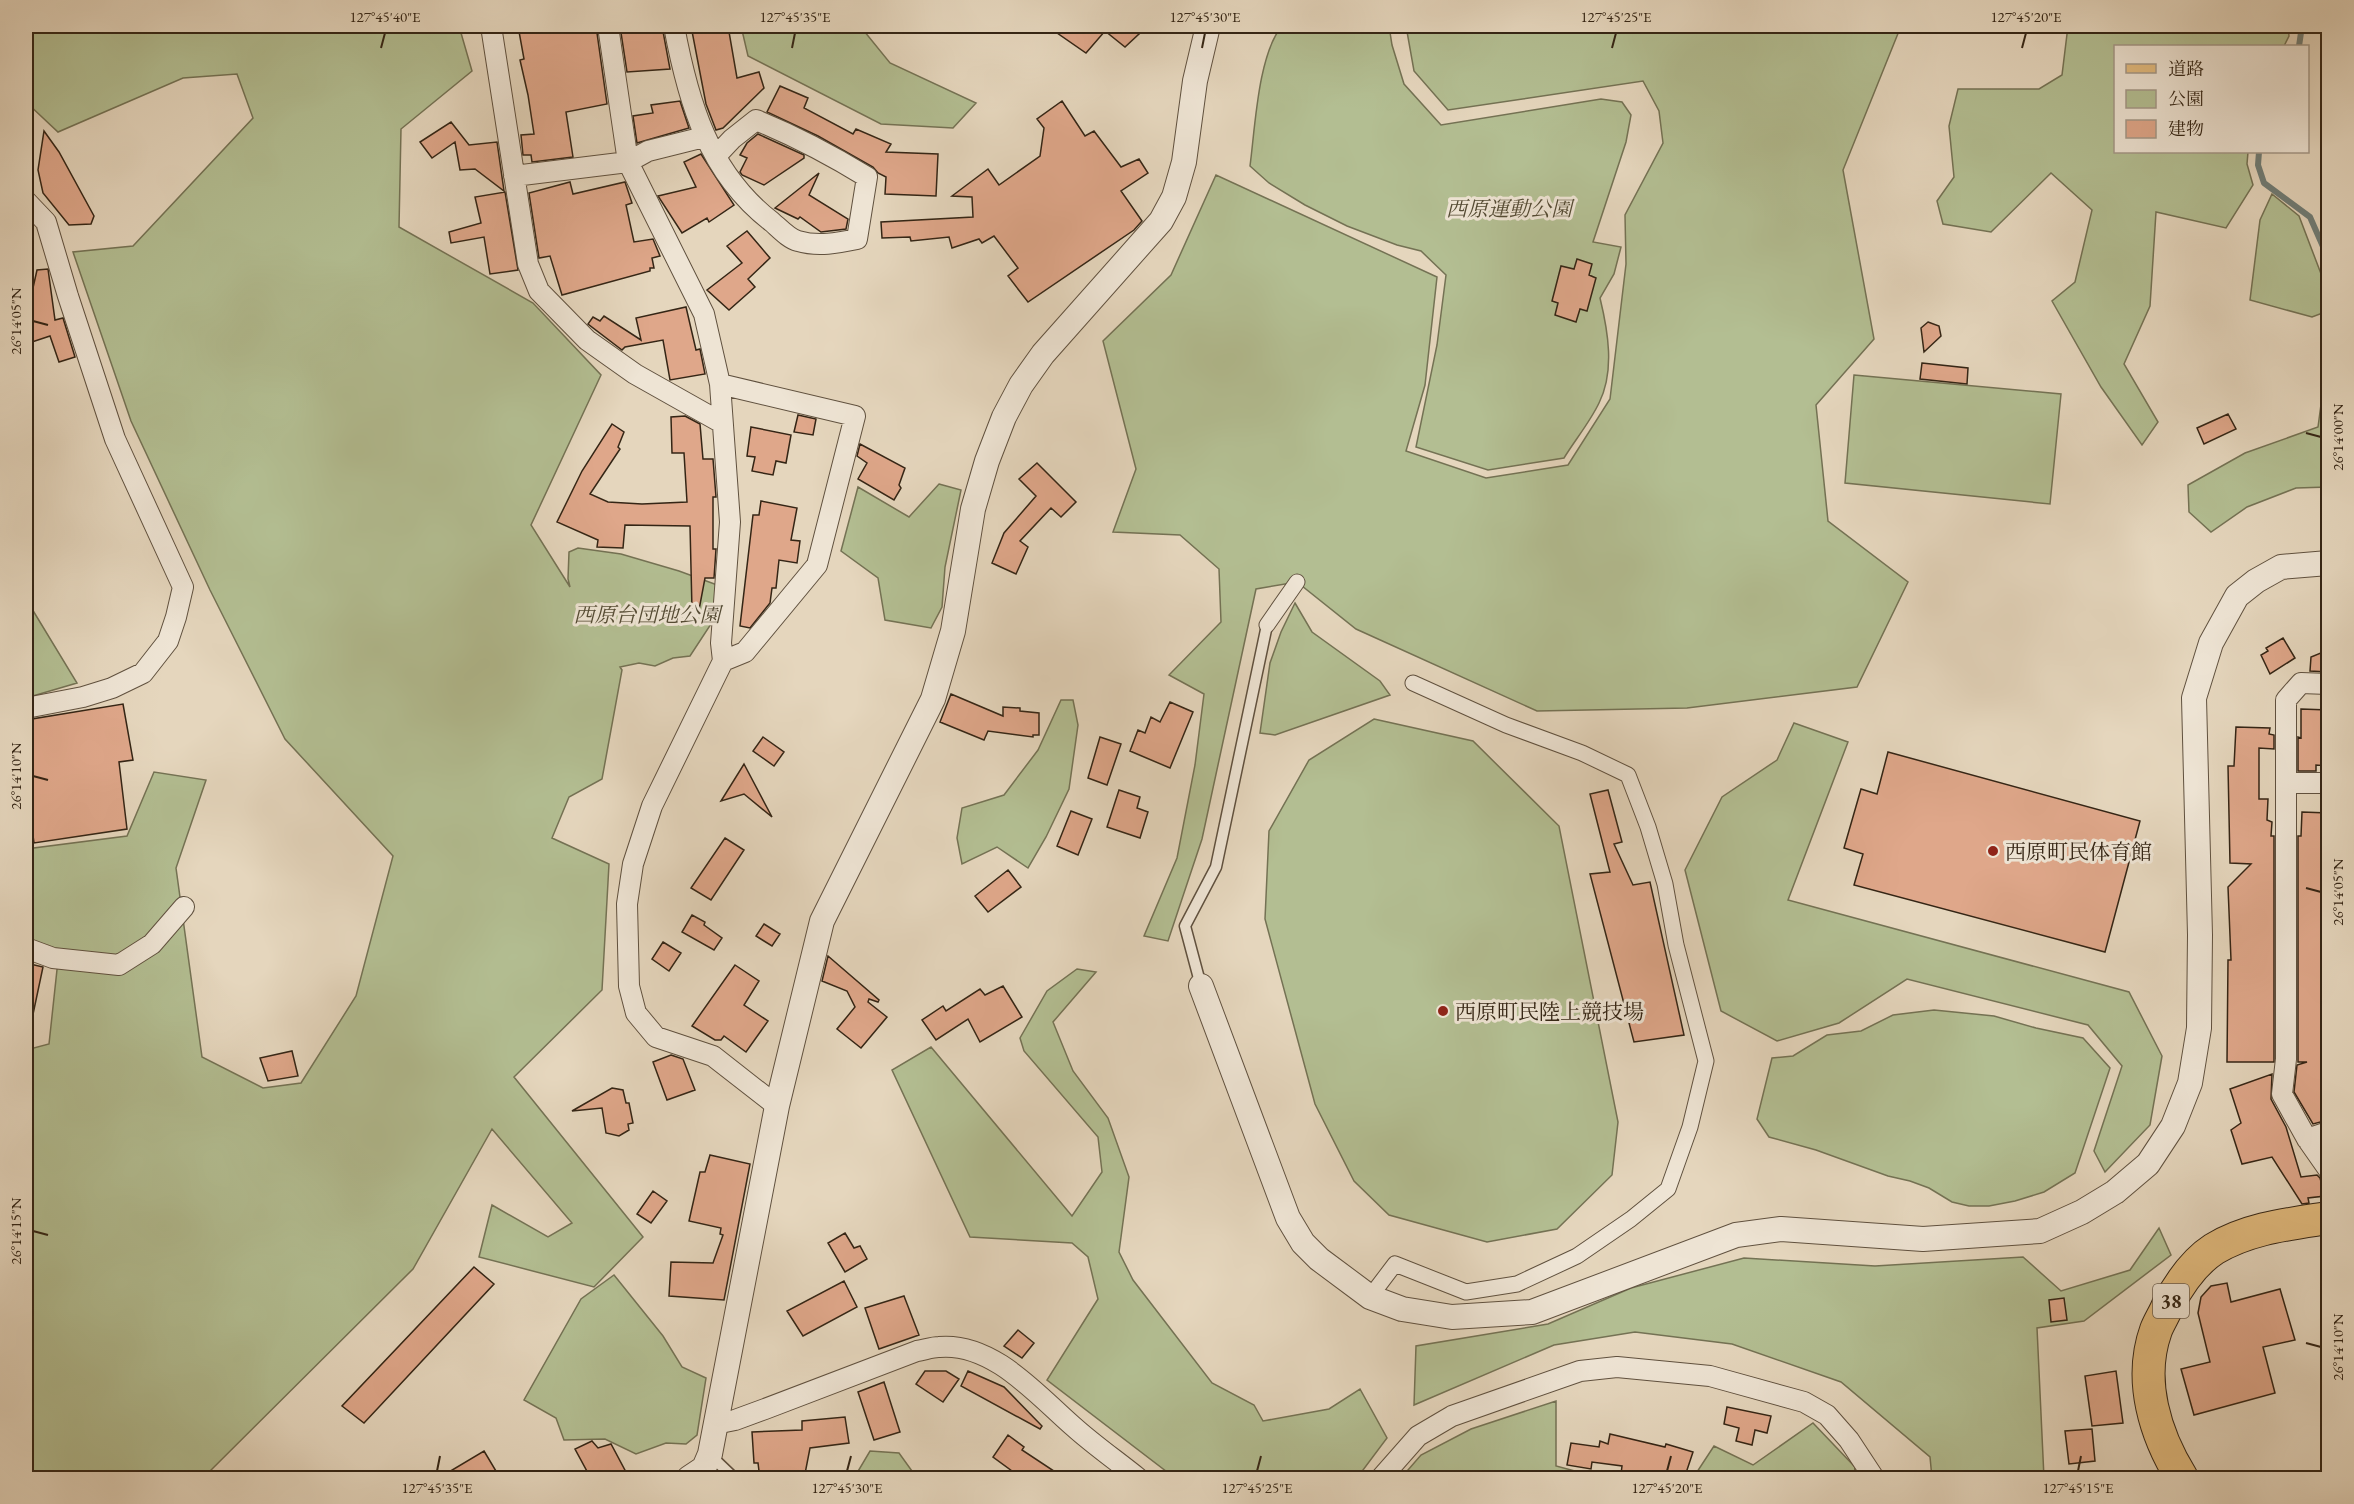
<svg xmlns="http://www.w3.org/2000/svg" width="2354" height="1504" font-family="'EB Garamond','Noto Serif JP',serif">
<rect width="100%" height="100%" fill="#e5d6bd"/>
<filter id="stains"><feTurbulence type="fractalNoise" baseFrequency=".00333" numOctaves="4"/><feColorMatrix values="0 0 0 0 .2 0 0 0 0 .09 0 0 0 0 .02 0 0 0 .5 -.17"/></filter>
<radialGradient id="worn" r=".72"><stop offset=".6" stop-color="#630" stop-opacity="0"/><stop offset="1" stop-color="#630" stop-opacity=".3"/></radialGradient>
<path fill="#b3be92" stroke="#747254" stroke-width="1.5" d="M26,26H459L472,71L401,129L399,227L533,303L601,375L531,525L570,587L568,579L569,552L578,548L621,554L679,571L720,586L713,621L690,656L673,658L655,666L639,663L620,667L622,670L602,779L569,797L552,838L609,864L602,990L514,1077L643,1237L594,1287L479,1257L492,1205L548,1237L572,1223L492,1129L413,1269L203,1478H26V1050L49,1044L59,951L26,940V849L127,836L154,772L206,780L176,868L202,1057L263,1088L301,1083L356,996L393,856L285,739L210,590L131,421L73,252L133,246L253,118L237,74L183,78L58,132L26,102Z
M741,26H860L890,63L976,103L953,128L881,124L748,56Z
M1282,26H1389L1392,45L1404,84L1441,125L1601,99L1622,102L1631,115L1626,142L1593,242L1621,247L1614,274L1600,298C1608,331 1615,371 1599,403C1590,422 1575,440 1564,458L1488,470L1416,447L1437,345L1446,275L1421,251L1397,245L1347,226L1305,205L1269,183L1250,166C1255,129 1258,54 1282,26Z
M1406,26H1901L1843,170L1874,339L1816,405L1828,521L1908,582L1857,687L1687,708L1537,711L1356,629L1297,582L1256,589L1202,839L1168,941L1144,936L1177,858L1195,765L1204,694L1169,675L1221,622L1219,569L1180,535L1113,532L1136,469L1103,341L1171,275L1216,175L1437,277L1425,385L1406,451L1486,478L1568,465L1610,399L1626,264L1625,215L1663,143L1659,111L1643,81L1448,110L1414,71Z
M2068,26H2288L2289,36L2284,46H2116V152H2248L2247,164L2253,185L2226,228L2156,212L2150,306L2124,364L2158,422L2142,445L2101,387L2052,301L2075,282L2092,210L2051,173L1991,232L1943,224L1937,201L1954,177L1949,126L1958,89H2039L2062,75Z
M2272,194L2299,216L2323,279L2328,282V311L2312,317L2250,300L2260,220Z
M1854,375L2061,394L2050,504L1845,483Z
M2328,393V487L2296,488L2247,507L2211,532L2189,512L2188,485L2245,453L2318,427L2322,397Z
M939,484L961,490L945,567L942,607L931,628L885,620L878,578L841,551L858,487L909,517Z
M26,599L77,683L26,698Z
M1295,603L1312,632L1380,681L1390,695L1275,735L1260,733L1270,663L1281,632Z
M1061,700H1073L1078,725L1069,789L1046,837L1028,868L997,847L962,864L957,838L962,808L1004,795L1038,750Z
M1374,719L1473,741L1559,826L1618,1122L1612,1175L1557,1229L1487,1242L1389,1215L1354,1181L1315,1104L1265,919L1269,831L1309,760Z
M1794,723L1848,742L1788,900L2129,992L2162,1056L2150,1125L2105,1172L2094,1151L2122,1066L2088,1025L1907,979L1839,1023L1777,1041L1721,1011L1685,870L1722,797L1777,760Z
M1077,969L1096,972L1053,1022L1073,1071L1108,1118L1129,1177L1119,1252L1133,1280L1212,1383L1254,1405L1263,1421L1329,1409L1360,1389L1387,1438L1357,1478H1175L1047,1380L1098,1299L1088,1257L1072,1243L970,1237L892,1070L931,1047L1072,1216L1102,1172L1098,1137L1024,1051L1020,1038L1047,991Z
M1934,1010L1994,1016L2036,1028L2083,1038L2110,1068L2075,1173L2044,1192L2015,1201L1989,1206H1969L1952,1202L1929,1188L1910,1181L1888,1176L1816,1150L1769,1137L1757,1119L1772,1058L1793,1056L1827,1035L1861,1031L1893,1015Z
M2159,1228L2171,1255L2084,1321L2037,1328L2044,1478H1932L1930,1457L1841,1382L1732,1344L1635,1332L1554,1345L1414,1405L1416,1346L1548,1324L1631,1288L1744,1258L1875,1266L2023,1257L2061,1291L2130,1270Z
M614,1275L663,1336L682,1367L706,1378L697,1435L686,1444L666,1443L636,1454L605,1439L564,1440L556,1418L524,1400L581,1299Z
M1556,1401V1466L1601,1478H1401L1421,1455L1471,1429Z
M1813,1423L1855,1467L1854,1478H1693L1714,1446L1753,1465Z
M870,1451L899,1453L917,1478H854Z"/>
<g fill="none" stroke-linecap="round" stroke-linejoin="round">
<path stroke="#707d77" stroke-width="6" d="M2299,46L2302,26
M2259,152L2258,165L2264,183L2310,217L2328,258"/>
</g>
<path fill="#dfa78a" stroke="#342515" stroke-width="1.5" d="M518,26H596L607,104L566,112L573,157L532,162L531,155H523L521,135L534,134L528,95L520,60L524,59Z
M620,26H662L670,69L627,72Z
M691,26H728L737,78L759,72L764,88L723,128L716,130L706,104Z
M1047,26H1130L1140,33L1125,47L1105,31L1086,53Z
M780,86L808,98L804,108L853,134L856,129L891,144L886,152L938,154L936,196L885,194L886,177L878,173L873,167L818,136L767,112Z
M680,101L689,128L637,143L633,116L653,113L651,105Z
M1062,101L1085,136L1094,131L1121,167L1139,159L1148,173L1121,191L1142,221L1134,230L1028,302L1008,276L1018,268L994,236L982,243L979,239L952,248L949,237L911,241L910,237L882,238L881,222L973,217L972,197L952,196L988,169L999,185L1040,156L1044,128L1037,119Z
M451,122L469,145L497,142L504,191L475,169L460,170L455,142L432,158L420,142Z
M44,131L59,152L94,216L91,224L69,225L43,193L38,170Z
M758,134L804,155V158L764,185L742,175L740,172L747,158L740,155L747,143Z
M701,154L734,205L709,222L707,218L682,233L658,196L696,187L684,162Z
M819,173L809,195L848,219L846,229L821,232L800,217L798,219L775,208Z
M570,182L573,194L625,182L632,203L626,205L634,242L653,239L660,256L652,258L654,268H650V271L562,295L550,256L539,258L529,193Z
M505,192L518,270L490,274L484,237L451,243L449,232L481,223L475,197Z
M747,231L770,258L748,279L755,287L729,310L707,290L742,263L727,246Z
M1577,259L1592,264L1589,275L1596,278L1587,311L1580,309L1576,322L1555,315L1558,303L1552,301L1561,266L1574,269Z
M48,269L55,320L63,318L75,357L59,362L50,336L26,344V319L37,270Z
M686,307L696,350L700,349L705,374L670,380L663,340L625,347L622,350L588,324L593,317L600,321L604,316L641,340L636,318Z
M1928,322L1939,326L1941,336L1924,352L1921,328Z
M1922,363L1968,368L1967,384L1920,379Z
M2228,414L2236,429L2204,444L2197,428Z
M798,415L816,419L813,435L794,432Z
M685,416L700,424L703,459H713L716,497H713V549H716L714,578H705L699,610H692L690,526L625,525L623,548L597,547L598,540L557,522L582,471L612,424L624,432L618,447L620,449L590,494L608,502L642,504L687,502L684,453H672L671,417Z
M751,427L791,435L786,463L776,461L773,475L752,471L755,457L747,456Z
M860,444L905,468L899,485L901,488L894,500L858,479L867,463L857,456Z
M1037,463L1076,502L1061,517L1051,508L1020,541L1028,547L1016,574L992,563L1004,533L1036,496L1019,479Z
M761,501L797,508L791,540L800,541L797,563L779,560L776,588H772L770,603L750,628L740,626L753,515H759Z
M2283,638L2295,658L2270,674L2261,655L2268,651L2266,648Z
M2328,650V672L2310,671L2311,657Z
M951,694L1003,716V707L1020,708V711L1039,713V735H1033V737L988,731L984,740L940,722Z
M1170,702L1193,712L1170,768L1130,751L1138,730L1145,733L1151,717L1160,722Z
M123,704L133,760L119,762L127,829L34,843L26,783L30,782L26,756V720Z
M2301,709L2328,710V766L2316,765V771H2298V737L2301,738Z
M2236,727L2270,728L2269,734L2274,735V749L2259,748V799H2268L2267,820L2272,822L2271,836H2274V1062H2227L2228,960H2231L2228,887L2251,864L2230,863L2228,766H2234Z
M763,737L784,752L774,766L753,751Z
M1100,737L1121,744L1107,785L1088,778Z
M1888,752L2140,821L2105,952L1854,885L1863,854L1844,848L1861,789L1877,794Z
M744,764L772,817L744,794L721,801Z
M1119,790L1140,797L1137,808L1148,812L1140,838L1107,827Z
M1608,790L1622,842L1614,844L1633,885L1650,882L1684,1035L1634,1042L1590,874L1610,872L1590,794Z
M1071,811L1092,819L1078,855L1057,846Z
M2302,812L2328,813V1120L2313,1124L2294,1092L2297,1065L2307,1062H2298V836H2301Z
M725,838L744,850L711,900L691,888Z
M1008,870L1021,887L988,912L975,896Z
M692,915L705,922L704,925L722,938L714,950L682,932Z
M764,924L780,934L772,946L756,936Z
M663,942L681,953L669,971L652,959Z
M828,956L879,1000L878,1002L869,999L868,1002L887,1017L861,1048L837,1029L855,1007L847,991L822,981Z
M26,963L43,967L32,1019L26,1018Z
M735,965L759,981L744,1005L768,1021L746,1052L724,1036L721,1040H715L692,1026Z
M1003,986L1022,1017L980,1042L968,1019L936,1040L922,1020L943,1006L946,1011L980,989L985,995Z
M292,1051L298,1076L268,1081L260,1058Z
M671,1055L683,1059L695,1090L667,1100L653,1062Z
M2272,1074L2271,1099L2286,1127L2301,1177L2317,1175L2320,1178L2325,1196L2308,1198L2309,1203L2302,1204L2272,1157L2242,1164L2231,1130L2241,1123L2230,1089Z
M612,1088L623,1090L626,1103H629L633,1123L628,1124L629,1130L619,1136L606,1133L602,1108L572,1111Z
M710,1155L750,1164L724,1300L669,1296L671,1262L713,1263L723,1235L720,1234L721,1228L689,1221L700,1172H705Z
M653,1191L667,1201L651,1223L637,1214Z
M845,1233L854,1248L860,1246L867,1259L845,1272L828,1243Z
M474,1267L494,1284L364,1423L342,1406Z
M844,1281L857,1307L803,1336L787,1311Z
M2227,1283L2231,1302L2280,1289L2295,1340L2263,1347L2275,1393L2194,1415L2181,1369L2210,1362L2198,1313L2201,1297L2211,1286Z
M904,1296L919,1335L879,1349L865,1308Z
M2064,1298L2067,1320L2051,1322L2049,1300Z
M1018,1330L1034,1343L1022,1358L1004,1346Z
M925,1371H946L959,1379L943,1402L916,1384Z
M968,1371L1004,1387L1042,1426L1040,1429L961,1386Z
M2116,1371L2123,1423L2092,1426L2085,1376Z
M884,1382L900,1432L874,1440L858,1392Z
M1727,1407L1771,1416L1767,1433L1755,1430L1752,1445L1736,1441L1739,1428L1724,1424Z
M845,1417L849,1443L810,1448L804,1479L787,1476L760,1479L758,1463H754L752,1432L802,1430V1421Z
M2092,1429L2095,1461L2069,1464L2065,1431Z
M1610,1434L1665,1447L1666,1444L1693,1452L1684,1479H1646L1647,1476L1621,1474L1622,1466L1592,1462L1591,1469L1567,1465L1571,1443L1599,1447L1600,1441L1608,1444Z
M1008,1435L1024,1447L1022,1450L1066,1479H1023L993,1457Z
M592,1441L598,1448L611,1444L627,1474L618,1479H598L594,1471L588,1473L575,1449Z
M484,1451L496,1471L485,1479H437Z"/>
<g fill="none" stroke-linecap="round" stroke-linejoin="round">
<defs>
<path id="service" d="M1201,986L1185,926L1216,867L1267,625
M710,1455L734,1478"/>
<path id="pedestrian" d="M1267,625L1297,582
M1370,1297L1395,1264L1466,1292L1517,1284L1577,1256L1631,1219L1668,1189L1690,1127L1706,1061L1676,945L1665,884L1648,827L1628,775L1582,753L1506,725L1413,683"/>
<path id="minor" d="M491,26L528,264L539,291L587,340L635,374L722,423
M608,26L628,162L704,314L720,384L730,522L721,643L723,661L652,806L633,864L627,904L629,986L636,1013L656,1037L713,1056L777,1106
M674,26C688,101 708,173 772,222C779,228 789,239 798,241C818,247 838,243 857,239L867,177C831,155 795,136 756,120L732,139L716,156
M514,176L628,162L648,151L704,137
M26,201L46,222L68,296L115,439L183,587L176,617L168,641L143,673L112,688L83,697L26,708
M720,384L855,416L817,565L745,652L723,661
M2328,684L2301,683L2286,700V1059L2282,1094L2307,1139L2328,1169
M2286,783H2328
M26,948L53,958L119,965L152,944L184,907
M2307,1139L2328,1132
M715,1424L735,1420L765,1409L917,1351C924,1350 932,1347 939,1347C993,1342 1037,1395 1074,1427C1094,1445 1117,1461 1138,1478
M1381,1478L1418,1436L1452,1416L1580,1371L1617,1367L1710,1376L1804,1402L1827,1415L1849,1440L1874,1478"/>
<path id="tertiary" d="M1201,986L1288,1218L1303,1243L1319,1259L1370,1297L1402,1309L1452,1317L1532,1312L1736,1235L1781,1229L1923,1239L2040,1231L2082,1212L2115,1192L2148,1164L2173,1126L2190,1083L2199,1028L2200,935L2194,698L2211,643L2237,596L2256,581L2281,567L2328,563
M689,1478L704,1468L710,1454L777,1106L822,921L933,699L953,631L973,509L987,461L1004,417L1021,385L1043,354L1161,221L1174,197L1184,162L1195,81L1208,26"/>
<path id="primary" d="M2182,1478C2155,1435 2138,1380 2156,1330C2159,1322 2165,1313 2168,1305C2179,1284 2194,1262 2214,1249C2249,1228 2289,1224 2328,1218"/>
</defs>
<use href="#service" stroke="#60513f" stroke-width="13"/>
<use href="#pedestrian" stroke="#60513f" stroke-width="17"/>
<use href="#minor" stroke="#60513f" stroke-width="22"/>
<use href="#tertiary" stroke="#60513f" stroke-width="26"/>
<use href="#primary" stroke="#342515" stroke-width="34"/>
<use href="#service" stroke="#eee4d4" stroke-width="10"/>
<use href="#pedestrian" stroke="#eee4d4" stroke-width="15"/>
<use href="#minor" stroke="#eee4d4" stroke-width="20"/>
<use href="#tertiary" stroke="#eee4d4" stroke-width="24"/>
<use href="#primary" stroke="#e2bb7e" stroke-width="32"/>
</g>
<path fill="none" stroke="#342515" stroke-width="2" d="M381,48L385,33M792,48L795,33M1202,48L1205,33M1612,48L1616,33M2022,48L2026,33M33,321L48,325M2306,433L2321,437M33,776L48,780M2306,888L2321,892M33,1231L48,1235M2306,1343L2321,1347M437,1471L440,1456M847,1471L851,1456M1257,1471L1261,1456M1667,1471L1671,1456M2078,1471L2081,1456"/>
<g fill="#8f2418" stroke="#eee4d4" stroke-width="2">
<circle cx="1993" cy="851" r="6"/>
<circle cx="1443" cy="1011" r="6"/>
</g>
<g text-anchor="middle" dominant-baseline="central" stroke-width="6" stroke-linejoin="round" paint-order="stroke">
<rect fill="#eee4d4" stroke="#6c5e4e" stroke-width="1.5" x="2153" y="1284" width="36" height="34" rx="4.5"/>
<g font-size="20" font-weight="bold" fill="#342515">
<text x="2171" y="1301">38</text>
</g>
<g font-size="21" font-style="italic" fill="#544b34" stroke="#eee4d4">
<text x="1509" y="208">西原運動公園</text>
<text x="647" y="614">西原台団地公園</text>
</g>
<g font-size="21" fill="#342515" stroke="#eee4d4" text-anchor="start">
<text x="2005" y="851">西原町民体育館</text>
<text x="1455" y="1011">西原町民陸上競技場</text>
</g>
</g>
<rect width="2354" height="1504" fill="none" stroke="#e5d6bd" stroke-width="66"/>
<rect x="2114" y="45" width="195" height="108" fill="#eee4d4" stroke="#a49888" stroke-width="1.5"/>
<rect x="2126" y="64" width="30" height="9" fill="#e2bb7e" stroke="#a49888" stroke-width="1.5"/>
<text x="2168" y="75" font-size="18" fill="#342515">道路</text>
<rect x="2126" y="90" width="30" height="18" fill="#b3be92" stroke="#a49888" stroke-width="1.5"/>
<text x="2168" y="105" font-size="18" fill="#342515">公園</text>
<rect x="2126" y="120" width="30" height="18" fill="#dfa78a" stroke="#a49888" stroke-width="1.5"/>
<text x="2168" y="135" font-size="18" fill="#342515">建物</text>
<rect x="33" y="33" width="2288" height="1438" fill="none" stroke="#342515" stroke-width="2"/>
<g font-size="15" text-anchor="middle" fill="#342515">
<text x="385" y="22">127°45'40"E</text>
<text x="795" y="22">127°45'35"E</text>
<text x="1205" y="22">127°45'30"E</text>
<text x="1616" y="22">127°45'25"E</text>
<text x="2026" y="22">127°45'20"E</text>
<text transform="translate(16 321) rotate(-90)" y="5">26°14'05"N</text>
<text transform="translate(2338 437) rotate(-90)" y="5">26°14'00"N</text>
<text transform="translate(16 776) rotate(-90)" y="5">26°14'10"N</text>
<text transform="translate(2338 892) rotate(-90)" y="5">26°14'05"N</text>
<text transform="translate(16 1231) rotate(-90)" y="5">26°14'15"N</text>
<text transform="translate(2338 1347) rotate(-90)" y="5">26°14'10"N</text>
<text x="437" y="1493">127°45'35"E</text>
<text x="847" y="1493">127°45'30"E</text>
<text x="1257" y="1493">127°45'25"E</text>
<text x="1667" y="1493">127°45'20"E</text>
<text x="2078" y="1493">127°45'15"E</text>
</g>
<rect width="100%" height="100%" filter="url(#stains)"/>
<rect width="100%" height="100%" fill="url(#worn)"/>
</svg>
